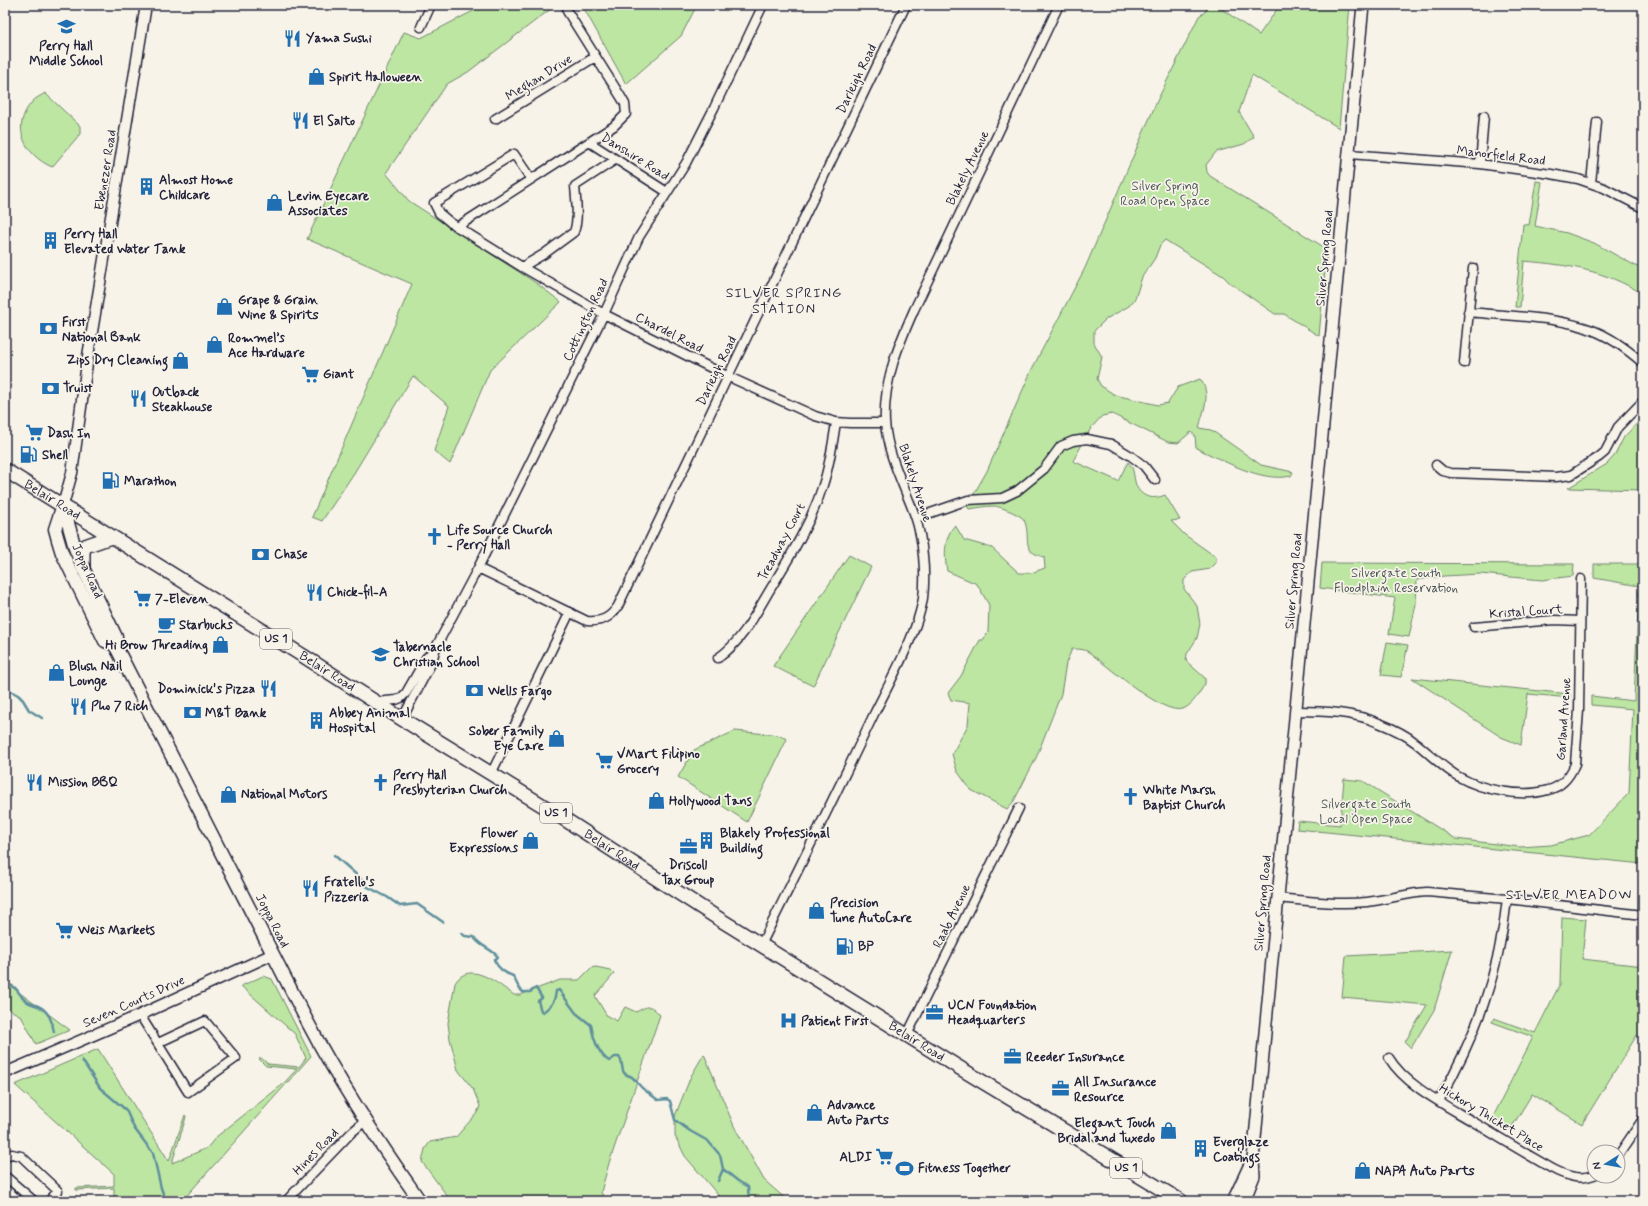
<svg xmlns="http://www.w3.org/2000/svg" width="1648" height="1206" font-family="Mynerve,sans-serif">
<rect width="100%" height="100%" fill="#f7f3e8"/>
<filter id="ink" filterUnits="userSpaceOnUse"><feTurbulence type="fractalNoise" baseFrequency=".025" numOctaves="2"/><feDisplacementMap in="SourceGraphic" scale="8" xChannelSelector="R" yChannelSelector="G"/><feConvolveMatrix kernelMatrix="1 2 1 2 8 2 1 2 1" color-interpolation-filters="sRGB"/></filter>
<g filter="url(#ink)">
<path fill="#bde6a2" stroke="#70846e" d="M482,5H556L468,72L447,84L386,173L409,201L536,283L561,302L490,370L450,464L434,451L449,406L413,376L354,473L322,521L312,517L412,284L307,239L404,32L421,38L475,10Z
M582,5H697L681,36L626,84Z
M1208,5H1216L1259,35L1280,5H1350L1339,128L1252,75L1239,112L1254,137L1244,144L1216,152L1206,165L1207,172L1210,176L1327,249L1319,336L1284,314H1275L1230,283L1223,276L1165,240L1160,245L1155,258L1142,277L1135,299L1129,306L1106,319L1094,331V343L1102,357L1097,379L1101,386L1115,395L1158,405L1168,403L1178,387L1200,379C1212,394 1203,411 1199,428L1211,430L1261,465L1293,472L1291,476C1261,483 1223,460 1196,448L1195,435L1191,432L1178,443L1168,442L1112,414L1102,416L1091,428L1073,461L1118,481L1128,462C1135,469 1133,476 1136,485C1141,498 1154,500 1165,495L1180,520L1171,521L1185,535L1216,557V563L1210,569L1192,572L1184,580V589L1197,606L1200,624L1197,638L1187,654L1186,661L1205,678V684C1199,693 1193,705 1183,709C1162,716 1105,663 1087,651C1083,649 1077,649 1072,649L1066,663L1061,694L1036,758L1014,801L1007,809L971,790L957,771L952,754L968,725L970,703L951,700L948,693L961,676L980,640H983L988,632L989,605L977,584L947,571C944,555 944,537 955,525L964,540L992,548L1019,573H1031L1045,568L1044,557C1019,551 1032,537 1024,520C1022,515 999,506 994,506C985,506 977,508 969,509L967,506L987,471L1032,369L1085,268L1157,101L1199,16L1205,12Z
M45,93L80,126V134L52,167C25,155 10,127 32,102C35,98 41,96 45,93Z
M1536,181L1542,182L1535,226L1567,233L1594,243L1643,270V294C1604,270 1569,265 1524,261L1520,307H1515L1523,224L1529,225Z
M1643,417V490L1568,488L1607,464L1615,455L1624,437Z
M849,555L871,567L813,686L773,666Z
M1322,563L1574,564L1573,576L1542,580L1480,574L1444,576L1417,580L1416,604L1409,637L1389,634L1395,598L1320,588Z
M1594,564H1643V864L1297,829L1298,821L1340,825L1344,779L1363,781L1456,839L1520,847L1551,845L1589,835L1629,793L1633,709L1591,705V696L1634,701L1639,586L1594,578Z
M1387,642L1408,645L1401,677L1381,675Z
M1412,678L1570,694V698L1528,694L1521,745L1501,737Z
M735,731L778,735L787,739L747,822L678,777L694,750Z
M1562,917L1586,919L1582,959L1643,966V1026L1642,1028L1643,1029V1038L1637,1035L1582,1124L1532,1094L1510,1130L1492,1119L1533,1037L1492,1022L1494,1018L1535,1033L1560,984Z
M1452,950L1434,1010L1411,1048L1405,1042L1427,1005L1342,997L1346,956Z
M596,967L610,970L614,974L595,996L607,1016L617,1021L625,1007L636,1012C649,1005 650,1004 660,1015L609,1163L601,1192L603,1196L601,1201H451L422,1162L425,1149L430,1142L456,1137L477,1113L480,1106L473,1089L458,1070L450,1039L448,1023L455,983C470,959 498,984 514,995H520L560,980H579L591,968Z
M263,976L272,979L311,1056L182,1201H114V1188L76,1190V1188L114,1186V1174L15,1085L98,1049L169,1161L185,1115L186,1117L172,1163L207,1148L216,1137L282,1085L297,1069L266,1066L259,1059L261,1058L268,1064L299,1067L306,1058L295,1034L241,986Z
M5,982L70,1030L36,1044L21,1016L5,1007Z
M704,1054L734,1126L764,1180L788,1201H723L685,1156L675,1136V1116L691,1076Z"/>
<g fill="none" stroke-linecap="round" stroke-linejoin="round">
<path stroke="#5e8f9d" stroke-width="2.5" d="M5,688L18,695L23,700L29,710L42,718
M334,855L359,877L366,886L387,897L400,906L417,904L443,922
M461,933L465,936L474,937C480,947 491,948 498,957L494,960C499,969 504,973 513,976L519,988L523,992H530L536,988L542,998L538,1001L541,1011L543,1012C551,1006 555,1002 556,991L559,990L576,1013L591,1025C593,1036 598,1054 609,1061L615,1057H619L621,1060L623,1071L625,1074L632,1077L642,1088L658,1100L667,1099L670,1101L675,1120L690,1131L708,1141L720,1155L723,1169L738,1181L748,1187L749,1201
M5,983C21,988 16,993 26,1001C30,1004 33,1004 38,1006C49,1011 52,1021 54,1032
M82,1060L100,1088L126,1110L134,1128L153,1153L161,1188L166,1201
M718,1181L723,1169
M763,1201L769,1199L772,1201"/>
<defs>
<path id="minor" d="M421,27L431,5
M495,119L595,57
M589,142L667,192
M1349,154L1480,164L1551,174L1578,179L1604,188L1643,208
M1480,164L1484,116
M531,179L514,154L434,203L439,213L451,223L522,267L604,314L727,376L815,416L836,422L850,423H885
M1591,183L1597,122
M457,227L614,126L626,114L625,104L621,97L567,11
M522,267L544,254L574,232C579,218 576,201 575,186L615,160
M1468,312C1507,316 1555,316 1592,330C1611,337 1628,350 1643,363
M1464,363L1473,268
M1436,465L1443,471L1451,473L1556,477L1571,475L1599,457L1605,452L1618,427L1643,401
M916,518L968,500L1002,498L1017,491L1044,469L1061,446L1073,441L1087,439L1111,444L1131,456L1144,466L1155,480
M478,568L587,621C602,622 610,618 618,606L906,5
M1474,627L1554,620L1580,621
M718,658C741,642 754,617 768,593C789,558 811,524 823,485C830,464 833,443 836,422
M376,702L396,700L401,698L406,693L426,658L436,648
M1296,711C1324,711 1353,712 1379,723C1392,728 1405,734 1416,743C1430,754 1443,768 1459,777C1482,790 1522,798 1548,790C1561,787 1570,776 1575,764L1579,710L1581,579
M402,719L432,662L436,647L478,568L604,314L639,237L686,163L714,108L763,5
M491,774L570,612
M1278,898C1307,901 1338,905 1367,902C1387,900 1407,893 1427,892L1507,899L1643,915
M761,945C799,868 837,792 874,714C890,682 918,632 923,598C926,574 923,539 915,516C904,485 887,455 885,422C883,382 898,346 914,310L1059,5
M140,1015L188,1092L236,1058L205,1021L158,1043
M907,1035L1019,808
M1389,1058C1405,1085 1445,1105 1472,1121C1498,1137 1525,1153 1551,1168C1564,1175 1579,1181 1594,1175
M1439,1101C1476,1035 1499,975 1507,899
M5,1156L12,1154L21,1156L58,1191L49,1201
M1618,1156L1643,1119
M5,1176L34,1201
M286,1201L351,1133L365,1121"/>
<path id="tertiary" d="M63,505L72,473L88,356L146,5
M5,1073L140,1015L273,954"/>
<path id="secondary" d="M1233,1201L1252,1160
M1244,1201L1254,1176L1253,1159L1363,5"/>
<path id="primary" d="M63,505L75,548L83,568L116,637L115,645L307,1021C340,1084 379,1143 420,1201
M63,505L55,529L58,540L62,553L105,641L115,645"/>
<g id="trunk">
<path id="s1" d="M5,470L305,657L402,719L555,813L716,917L963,1070L1181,1201"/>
<path d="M83,568V552L85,546L111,537"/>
</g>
</defs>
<use href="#minor" stroke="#22223b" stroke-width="11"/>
<use href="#tertiary" stroke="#22223b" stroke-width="13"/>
<use href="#secondary" stroke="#22223b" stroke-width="14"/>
<use href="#primary" stroke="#22223b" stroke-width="15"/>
<use href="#trunk" stroke="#22223b" stroke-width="16"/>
<use href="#minor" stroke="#f7f3e8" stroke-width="8"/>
<use href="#tertiary" stroke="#f7f3e8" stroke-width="10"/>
<use href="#secondary" stroke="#f7f3e8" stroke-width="11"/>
<use href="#primary" stroke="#f7f3e8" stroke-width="12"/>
<use href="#trunk" stroke="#f7f3e8" stroke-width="13"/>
</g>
</g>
<defs>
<symbol id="school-bare" viewBox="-9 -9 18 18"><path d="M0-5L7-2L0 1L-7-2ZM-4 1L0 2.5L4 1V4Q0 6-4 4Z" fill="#1f6fb2" stroke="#f7f3e8" stroke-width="2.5" paint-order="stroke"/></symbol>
<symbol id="restaurant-bare" viewBox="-9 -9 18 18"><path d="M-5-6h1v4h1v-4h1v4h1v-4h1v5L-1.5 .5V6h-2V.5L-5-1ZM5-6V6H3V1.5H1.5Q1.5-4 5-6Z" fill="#1f6fb2" stroke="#f7f3e8" stroke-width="2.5" paint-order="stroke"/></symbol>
<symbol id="shop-bare" viewBox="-9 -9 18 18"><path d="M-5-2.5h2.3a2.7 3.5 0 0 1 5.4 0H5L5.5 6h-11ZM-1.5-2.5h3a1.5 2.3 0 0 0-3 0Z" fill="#1f6fb2" stroke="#f7f3e8" stroke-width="2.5" paint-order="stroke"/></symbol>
<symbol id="building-bare" viewBox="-9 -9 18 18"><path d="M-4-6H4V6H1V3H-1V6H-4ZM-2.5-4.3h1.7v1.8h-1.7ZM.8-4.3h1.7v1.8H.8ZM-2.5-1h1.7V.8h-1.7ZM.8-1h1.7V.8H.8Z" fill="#1f6fb2" stroke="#f7f3e8" stroke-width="2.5" paint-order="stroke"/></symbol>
<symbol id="bank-bare" viewBox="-9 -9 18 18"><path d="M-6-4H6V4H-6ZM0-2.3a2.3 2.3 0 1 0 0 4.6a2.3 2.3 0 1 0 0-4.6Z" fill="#1f6fb2" stroke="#f7f3e8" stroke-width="2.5" paint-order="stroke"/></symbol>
<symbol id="supermarket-bare" viewBox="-9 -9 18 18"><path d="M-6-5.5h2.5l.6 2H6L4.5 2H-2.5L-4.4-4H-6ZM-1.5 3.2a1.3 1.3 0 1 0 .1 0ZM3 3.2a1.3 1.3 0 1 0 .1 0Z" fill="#1f6fb2" stroke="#f7f3e8" stroke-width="2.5" paint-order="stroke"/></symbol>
<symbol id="fuel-bare" viewBox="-9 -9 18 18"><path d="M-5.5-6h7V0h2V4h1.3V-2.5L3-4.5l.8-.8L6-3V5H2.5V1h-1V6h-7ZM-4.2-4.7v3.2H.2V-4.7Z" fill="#1f6fb2" stroke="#f7f3e8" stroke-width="2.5" paint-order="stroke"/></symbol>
<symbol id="church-bare" viewBox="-9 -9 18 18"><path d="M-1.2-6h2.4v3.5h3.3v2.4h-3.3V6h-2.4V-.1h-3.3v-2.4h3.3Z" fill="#1f6fb2" stroke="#f7f3e8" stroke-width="2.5" paint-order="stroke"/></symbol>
<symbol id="cafe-bare" viewBox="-9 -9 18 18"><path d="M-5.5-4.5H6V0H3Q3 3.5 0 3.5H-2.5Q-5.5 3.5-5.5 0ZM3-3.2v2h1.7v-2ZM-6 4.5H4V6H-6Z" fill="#1f6fb2" stroke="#f7f3e8" stroke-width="2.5" paint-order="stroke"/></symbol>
<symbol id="office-bare" viewBox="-9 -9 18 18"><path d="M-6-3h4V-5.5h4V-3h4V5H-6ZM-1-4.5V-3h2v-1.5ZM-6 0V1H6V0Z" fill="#1f6fb2" stroke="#f7f3e8" stroke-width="2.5" paint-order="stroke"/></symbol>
<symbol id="hospital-bare" viewBox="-9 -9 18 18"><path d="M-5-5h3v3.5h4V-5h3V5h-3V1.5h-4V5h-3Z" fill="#1f6fb2" stroke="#f7f3e8" stroke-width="2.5" paint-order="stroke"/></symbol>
<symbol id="stadium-bare" viewBox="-9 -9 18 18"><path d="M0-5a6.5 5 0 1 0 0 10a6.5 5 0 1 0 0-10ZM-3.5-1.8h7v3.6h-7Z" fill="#1f6fb2" stroke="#f7f3e8" stroke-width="2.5" paint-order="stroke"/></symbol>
</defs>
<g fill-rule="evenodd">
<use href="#school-bare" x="54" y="14" width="25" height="25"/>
<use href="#restaurant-bare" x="280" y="26" width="25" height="25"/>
<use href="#shop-bare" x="304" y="64" width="25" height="25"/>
<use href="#restaurant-bare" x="288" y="108" width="25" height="25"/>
<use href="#building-bare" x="134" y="174" width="25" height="25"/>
<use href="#shop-bare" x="262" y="190" width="25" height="25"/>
<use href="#building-bare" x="38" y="228" width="25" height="25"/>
<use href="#shop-bare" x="212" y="294" width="25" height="25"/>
<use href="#bank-bare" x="36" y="316" width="25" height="25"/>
<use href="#shop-bare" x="202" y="332" width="25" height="25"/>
<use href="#shop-bare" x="168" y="348" width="25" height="25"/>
<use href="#supermarket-bare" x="298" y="362" width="25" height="25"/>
<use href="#bank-bare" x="38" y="376" width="25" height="25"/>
<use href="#restaurant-bare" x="126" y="386" width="25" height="25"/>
<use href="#supermarket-bare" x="22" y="420" width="25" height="25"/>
<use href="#fuel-bare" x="16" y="442" width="25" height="25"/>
<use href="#fuel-bare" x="98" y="468" width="25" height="25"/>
<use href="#church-bare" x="422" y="524" width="25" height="25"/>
<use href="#bank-bare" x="248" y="542" width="25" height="25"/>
<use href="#restaurant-bare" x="302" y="580" width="25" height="25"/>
<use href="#supermarket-bare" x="130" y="586" width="25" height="25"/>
<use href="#cafe-bare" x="154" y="612" width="25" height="25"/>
<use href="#shop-bare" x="208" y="632" width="25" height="25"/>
<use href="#school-bare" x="368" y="642" width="25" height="25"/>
<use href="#shop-bare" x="44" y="660" width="25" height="25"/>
<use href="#restaurant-bare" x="256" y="676" width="25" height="25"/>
<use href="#bank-bare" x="462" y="678" width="25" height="25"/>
<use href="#restaurant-bare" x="66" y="694" width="25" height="25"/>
<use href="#bank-bare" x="180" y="700" width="25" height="25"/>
<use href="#building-bare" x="304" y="708" width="25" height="25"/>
<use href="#shop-bare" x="544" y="726" width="25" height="25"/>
<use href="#supermarket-bare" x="592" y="748" width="25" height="25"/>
<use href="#restaurant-bare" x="22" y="770" width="25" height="25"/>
<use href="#church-bare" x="368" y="770" width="25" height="25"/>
<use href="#shop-bare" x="216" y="782" width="25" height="25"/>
<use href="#church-bare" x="1118" y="784" width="25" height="25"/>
<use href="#shop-bare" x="644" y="788" width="25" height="25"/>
<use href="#shop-bare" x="518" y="828" width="25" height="25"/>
<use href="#building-bare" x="694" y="828" width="25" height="25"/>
<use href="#office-bare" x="676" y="834" width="25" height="25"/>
<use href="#restaurant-bare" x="298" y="876" width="25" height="25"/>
<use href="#shop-bare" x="804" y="898" width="25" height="25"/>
<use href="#supermarket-bare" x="52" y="918" width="25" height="25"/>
<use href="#fuel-bare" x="832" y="934" width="25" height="25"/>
<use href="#office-bare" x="922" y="1000" width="25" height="25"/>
<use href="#hospital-bare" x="776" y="1008" width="25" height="25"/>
<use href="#office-bare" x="1000" y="1044" width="25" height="25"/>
<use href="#office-bare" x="1048" y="1076" width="25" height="25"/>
<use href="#shop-bare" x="802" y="1100" width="25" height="25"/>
<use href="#shop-bare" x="1156" y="1118" width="25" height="25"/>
<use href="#building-bare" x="1188" y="1136" width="25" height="25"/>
<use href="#supermarket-bare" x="872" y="1144" width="25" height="25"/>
<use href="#stadium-bare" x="892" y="1156" width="25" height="25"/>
<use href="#shop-bare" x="1350" y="1158" width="25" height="25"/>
</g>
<g text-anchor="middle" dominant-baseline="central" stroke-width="3.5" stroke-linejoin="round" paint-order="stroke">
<g fill="#f7f3e8" stroke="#62616f" stroke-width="1">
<rect x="260" y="629" width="32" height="20" rx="3"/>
<rect x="540" y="803" width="32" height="20" rx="3"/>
<rect x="1110" y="1158" width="32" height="20" rx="3"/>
</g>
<g font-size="12" font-weight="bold" fill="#22223b">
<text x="276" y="639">US 1</text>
<text x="556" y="813">US 1</text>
<text x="1126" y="1168">US 1</text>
</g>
<g font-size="13" font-weight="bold" fill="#22223b" stroke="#f7f3e8" text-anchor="start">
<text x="306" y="38">Yama Sushi</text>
<text x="66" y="46" text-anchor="middle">Perry Hall<tspan x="66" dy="15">Middle School</tspan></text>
<text x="329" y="77">Spirit Halloween</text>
<text x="313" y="121">El Salto</text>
<text x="159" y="180">Almost Home<tspan x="159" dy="15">Childcare</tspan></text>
<text x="288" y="196">Levin Eyecare<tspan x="288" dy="15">Associates</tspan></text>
<text x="64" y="234">Perry Hall<tspan x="64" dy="15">Elevated Water Tank</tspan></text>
<text x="238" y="300">Grape &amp; Grain<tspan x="238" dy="15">Wine &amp; Spirits</tspan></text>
<text x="62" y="322">First<tspan x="62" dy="15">National Bank</tspan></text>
<text x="228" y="338">Rommel’s<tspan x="228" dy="15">Ace Hardware</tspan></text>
<text x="168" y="360" text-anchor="end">Zips Dry Cleaning</text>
<text x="323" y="374">Giant</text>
<text x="63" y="388">Truist</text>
<text x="152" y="392">Outback<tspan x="152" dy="15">Steakhouse</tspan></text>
<text x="47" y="433">Dash In</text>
<text x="42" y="455">Shell</text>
<text x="124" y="481">Marathon</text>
<text x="447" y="530">Life Source Church<tspan x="447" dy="15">- Perry Hall</tspan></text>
<text x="274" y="554">Chase</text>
<text x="327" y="592">Chick-fil-A</text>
<text x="155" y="599">7-Eleven</text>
<text x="179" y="625">Starbucks</text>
<text x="208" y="645" text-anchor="end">Hi Brow Threading</text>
<text x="393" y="647">Tabernacle<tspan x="393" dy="15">Christian School</tspan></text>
<text x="69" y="666">Blush Nail<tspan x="69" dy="15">Lounge</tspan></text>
<text x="255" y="689" text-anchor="end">Dominick's Pizza</text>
<text x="488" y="691">Wells Fargo</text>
<text x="91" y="706">Pho 7 Rich</text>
<text x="205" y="713">M&amp;T Bank</text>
<text x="329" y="713">Abbey Animal<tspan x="329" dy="15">Hospital</tspan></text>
<text x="544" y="731" text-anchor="end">Sober Family<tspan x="544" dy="15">Eye Care</tspan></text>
<text x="617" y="754">VMart Filipino<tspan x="617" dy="15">Grocery</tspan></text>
<text x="393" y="775">Perry Hall<tspan x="393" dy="15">Presbyterian Church</tspan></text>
<text x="48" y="782">Mission BBQ</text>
<text x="1143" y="790">White Marsh<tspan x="1143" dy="15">Baptist Church</tspan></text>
<text x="241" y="794">National Motors</text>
<text x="669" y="801">Hollywood Tans</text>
<text x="518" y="833" text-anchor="end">Flower<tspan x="518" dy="15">Expressions</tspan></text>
<text x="720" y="833">Blakely Professional<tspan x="720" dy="15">Building</tspan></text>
<text x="688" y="865" text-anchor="middle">Driscoll<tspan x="688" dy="15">Tax Group</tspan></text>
<text x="324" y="882">Fratello's<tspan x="324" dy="15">Pizzeria</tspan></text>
<text x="830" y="903">Precision<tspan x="830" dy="15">Tune AutoCare</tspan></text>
<text x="78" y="930">Weis Markets</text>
<text x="858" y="946">BP</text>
<text x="948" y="1005">UCN Foundation<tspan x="948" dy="15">Headquarters</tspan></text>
<text x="801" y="1021">Patient First</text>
<text x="1026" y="1057">Reeder Insurance</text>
<text x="1074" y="1082">All Insurance<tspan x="1074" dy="15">Resource</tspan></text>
<text x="827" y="1105">Advance<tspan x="827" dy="15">Auto Parts</tspan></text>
<text x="1155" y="1123" text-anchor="end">Elegant Touch<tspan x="1155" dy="15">Bridal and Tuxedo</tspan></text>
<text x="1213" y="1142">Everglaze<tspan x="1213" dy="15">Coatings</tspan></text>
<text x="872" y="1157" text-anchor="end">ALDI</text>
<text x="918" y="1168">Fitness Together</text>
<text x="1375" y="1171">NAPA Auto Parts</text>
</g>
<g font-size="13" fill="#22223b" stroke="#f7f3e8">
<text transform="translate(539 78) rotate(-32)">Meghan Drive</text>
<text transform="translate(857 79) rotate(-64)">Darleigh Road</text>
<text transform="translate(1501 156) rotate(7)">Manorfield Road</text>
<text transform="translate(635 157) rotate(32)">Danshire Road</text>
<text transform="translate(968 168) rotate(-64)">Blakely Avenue</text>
<text transform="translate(106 170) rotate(-81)">Ebenezer Road</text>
<text transform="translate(1325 258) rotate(-85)">Silver Spring Road</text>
<text transform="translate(586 320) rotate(-65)">Cottington Road</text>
<text transform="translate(669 333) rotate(27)">Chardel Road</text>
<text transform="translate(717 371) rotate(-64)">Darleigh Road</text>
<text transform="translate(915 483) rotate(72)">Blakely Avenue</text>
<text stroke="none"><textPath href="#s1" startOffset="56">Belair Road</textPath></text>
<text transform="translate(782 542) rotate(-62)">Treadway Court</text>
<text transform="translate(87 571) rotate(66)">Joppa Road</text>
<text transform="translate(1294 581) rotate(-85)">Silver Spring Road</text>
<text transform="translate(1526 612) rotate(-4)">Kristal Court</text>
<text stroke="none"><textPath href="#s1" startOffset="380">Belair Road</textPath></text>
<text transform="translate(1564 719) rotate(-86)">Garland Avenue</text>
<text stroke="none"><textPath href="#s1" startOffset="716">Belair Road</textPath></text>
<text transform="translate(1263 903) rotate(-85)">Silver Spring Road</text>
<text transform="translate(952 916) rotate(-64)">Raab Avenue</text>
<text transform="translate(272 921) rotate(63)">Joppa Road</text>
<text transform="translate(134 1002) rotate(-24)">Seven Courts Drive</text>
<text stroke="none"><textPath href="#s1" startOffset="1076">Belair Road</textPath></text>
<text transform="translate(1491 1118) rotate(31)">Hickory Thicket Place</text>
<text transform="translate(316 1152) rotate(-46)">Hines Road</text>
</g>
<g font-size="13" fill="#495355" stroke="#f7f3e8">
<text x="1165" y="186">Silver Spring<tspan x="1165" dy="15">Road Open Space</tspan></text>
<text x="1396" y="573">Silvergate South<tspan x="1396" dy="15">Floodplain Reservation</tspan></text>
<text x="1366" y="804">Silvergate South<tspan x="1366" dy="15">Local Open Space</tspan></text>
</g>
<g font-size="14" letter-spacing="1" fill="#22223b" stroke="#f7f3e8">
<text x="784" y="293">SILVER SPRING<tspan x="784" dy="16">STATION</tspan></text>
<text x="1569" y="895">SILVER MEADOW</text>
</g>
</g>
<rect width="1648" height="1206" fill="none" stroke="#f7f3e8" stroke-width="20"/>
<rect x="10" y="10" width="1628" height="1186" fill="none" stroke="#22223b" stroke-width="1.5" filter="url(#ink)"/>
<g transform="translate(1606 1164) rotate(259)"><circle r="19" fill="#f7f3e8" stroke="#a29fa3"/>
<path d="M0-3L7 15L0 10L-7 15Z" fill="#1f6fb2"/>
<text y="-6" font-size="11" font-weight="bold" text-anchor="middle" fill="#22223b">N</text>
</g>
</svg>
